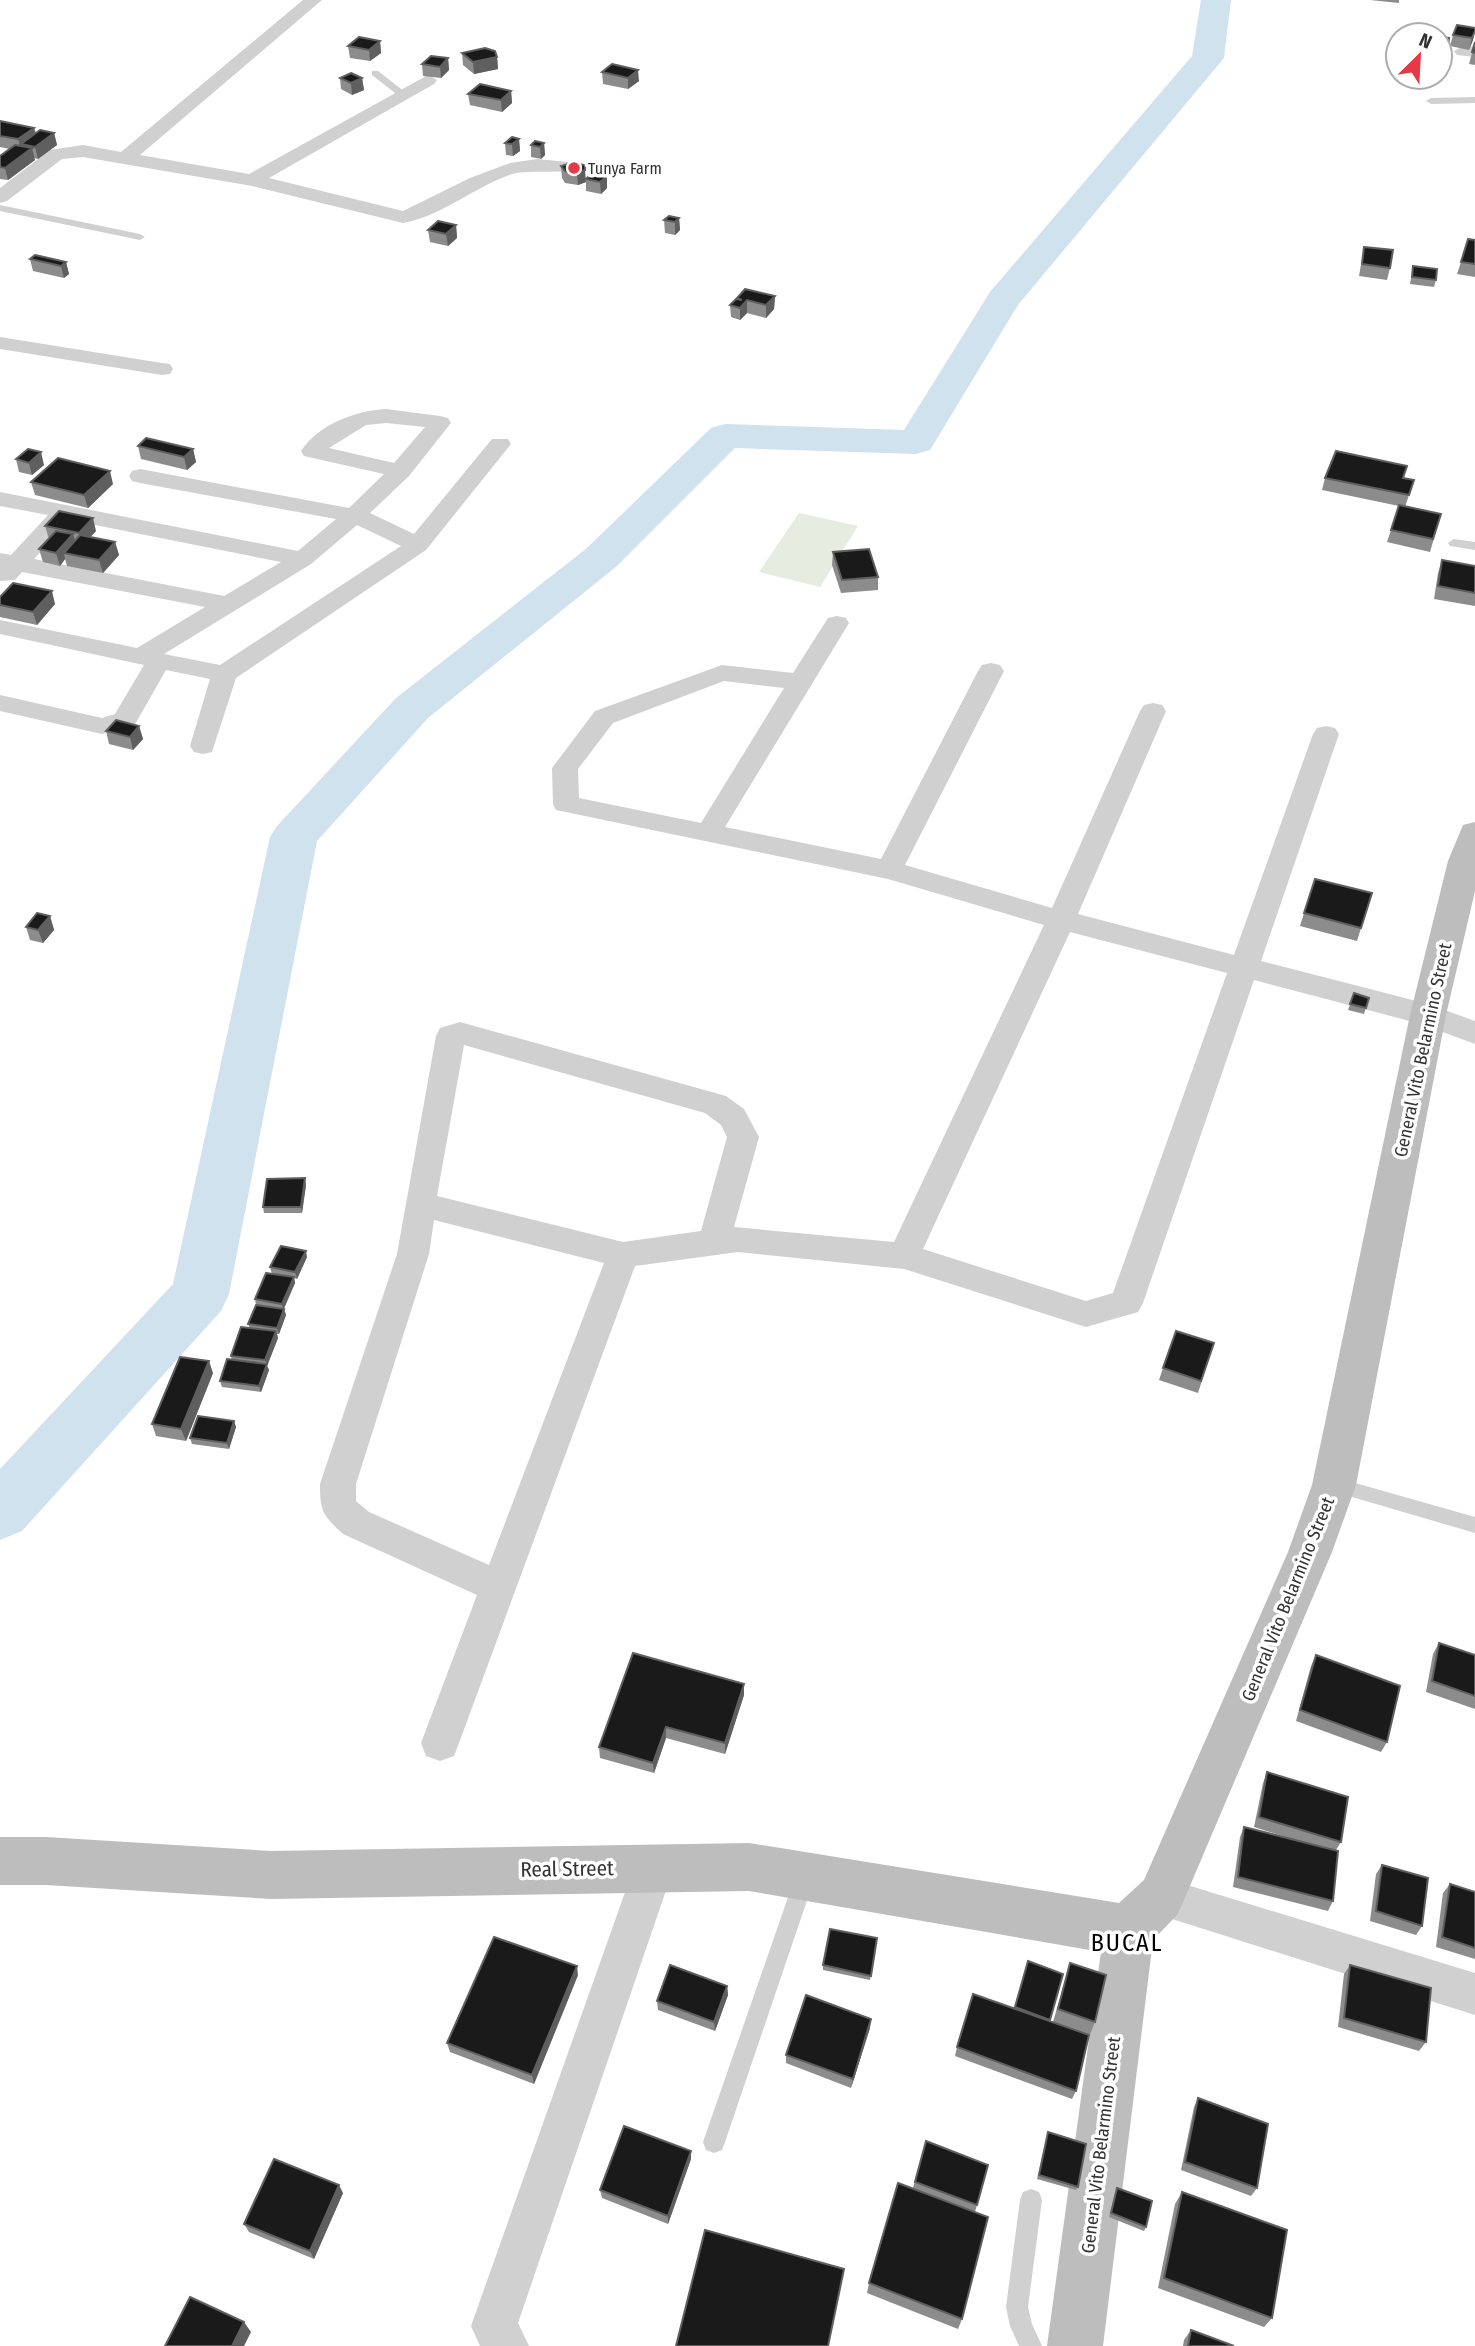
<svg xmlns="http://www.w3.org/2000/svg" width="1475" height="2346" font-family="'Fira Sans Condensed',sans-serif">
<rect width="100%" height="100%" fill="#fff"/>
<path fill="#e6ecdf" d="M799,513L858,526L820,587L759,572Z"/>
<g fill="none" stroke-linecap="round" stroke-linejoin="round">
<path fill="#cfe2ee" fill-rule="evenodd" d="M1201,0H1231L1224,58L1018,305L930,450L916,454L735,448L617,566L428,718L317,841L229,1294L221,1311L22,1531L0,1540V1469L173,1284L270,837L277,826L396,698L587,548L711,428L725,424L904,430L990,292L1192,56Z"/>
<path fill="#d0d0d0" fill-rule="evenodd" d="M372,71H378L405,92V96H399L372,75Z
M1475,97V103L1431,104L1426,101L1431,98Z
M0,205L140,234L145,237L140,240L0,211Z
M1454,539L1475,542V550L1450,546L1448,543Z
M1334,1477L1475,1517V1533L1328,1490L1325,1485L1328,1480Z
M804,1870L811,1873L814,1880L725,2142L722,2150L714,2153L706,2150L703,2142L794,1880L797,1873Z
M1031,2189L1039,2192L1042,2200L1028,2307L1032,2324L1042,2346H1019L1010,2326L1006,2307L1020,2200L1023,2192Z"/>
<path fill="#d0d0d0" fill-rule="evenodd" d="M303,0H322L140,155L249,174L428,75L437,80L434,84L269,178L403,211L470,178L510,163L537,159L578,163L581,167C574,175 529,169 512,174C474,187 442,216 403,223L252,186L83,157L62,159L7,201L0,203V188L50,150L83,145L121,152Z
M1463,46L1475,47V57L1457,55L1454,51Z
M0,337L162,363L170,364L173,369L170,374L162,375L0,349Z
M386,409L440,416L448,418L451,423L409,476L370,513L414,534L492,439H508L511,444L426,550L236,678L212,752L203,754L194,752L190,746L210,679L166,670L134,726L102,734L0,711V695L102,718L115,714L144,665L0,634V620L137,648L205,607L22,572L15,580L0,581V553L11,555L48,515L0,506V492L298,551L336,519L140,483L132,481L129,476L132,471L140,469L349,508L384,474L304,456L301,451C319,424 355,411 386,409ZM386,423L425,427L394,463L329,448L366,425ZM70,520L281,562L224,596L34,559ZM357,525L401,546L220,665L164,654L311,564Z
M837,616L846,618L849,623L725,827L881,859L978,671L982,665L991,663L1000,665L1004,671L905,865L1052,908L1140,711L1144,705L1153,703L1162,705L1166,711L1078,914L1234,955L1313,734L1317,728L1326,726L1335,728L1339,734L1261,961L1428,1004L1475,1021V1044L1421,1024L1254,980L1143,1303L1138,1312L1086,1327L904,1269L738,1252L635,1266L459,1743L454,1756L440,1761L426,1756L421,1743L477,1595L343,1534C323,1515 320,1512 320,1484L397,1254L436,1036L440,1028L460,1022L726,1096L744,1109L759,1137L734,1227L894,1242L1044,925L888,879L556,810L553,804L552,768L595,711L722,665L793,673L828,618ZM724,681L784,688L701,823L579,798L578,769L613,723ZM1070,932L1227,973L1113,1293L1086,1301L923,1249ZM464,1045L705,1113L721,1125L727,1137L701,1231L623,1242L437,1196ZM434,1220L604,1263L489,1565L369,1512L356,1501V1484L429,1254Z
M654,1847L668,1853L674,1867L518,2323L529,2346H480L471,2326L634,1867L640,1853Z
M1161,1877L1475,1973V2015L1147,1911L1141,1897L1147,1883Z"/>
<path fill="#bdbdbd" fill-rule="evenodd" d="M1475,822V891L1446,1015L1356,1485L1332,1552L1178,1914L1153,1940L1103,2346H1047L1101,1952L749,1891L271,1899L46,1885H0V1837H46L271,1851L749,1843L1119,1903L1144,1880L1288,1552L1312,1485L1410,1015L1448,861L1463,825Z"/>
</g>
<path fill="#8c8c8c" d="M1370,0H1399V3Z
M1475,28L1473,40L1469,50L1450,46L1453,35Z
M1440,37L1448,48L1446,60L1440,59Z
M380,41L381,53L370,61L350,58L348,46Z
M1475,42V65L1469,64Z
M462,53L497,57L498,69L474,74L463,65Z
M448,58L449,70L441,78L423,76L422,64Z
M612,64L639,81L628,89L603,84L602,72Z
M340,78H362L364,90L352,95L341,89Z
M511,91L512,103L502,112L470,105L468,94Z
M0,121L34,128L36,133H54L57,145L38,159L34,158L35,160L8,180L0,179V156L10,149L0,147Z
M519,139L520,151L513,156L506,155L505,143Z
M544,143L545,155L541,159L531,157V145Z
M572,163L586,182L578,185L565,183L562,178L561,166Z
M607,176V188L601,194L586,191V179Z
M679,218L680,230L675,235L665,233L664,220Z
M456,225L457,238L448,246L430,242L428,230Z
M1475,240V277L1457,274L1461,262Z
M1364,247L1390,268L1387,280L1359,276Z
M30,259L66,262L69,274L64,278L33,271Z
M1413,266L1436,280L1434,287L1410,284Z
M775,296L774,309L766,318L747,313L740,320L731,317L730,305L737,299V298Z
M138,446L193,449L196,462L187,470L141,459Z
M16,459L44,465L32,475L19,472Z
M1325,478H1404L1414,480L1405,507L1441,514L1430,552L1387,542L1399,506L1322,490Z
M31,482L113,484L88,508L35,495Z
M45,526L96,531L90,537L115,542L119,555L103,573L67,566L65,559L60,566L43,562L39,549L49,539Z
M833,552L878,577V590L841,593L832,565Z
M1442,560L1475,566V606L1434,599L1438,573Z
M0,597L55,604L37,625L0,617Z
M139,726L143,739L133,750L109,744L106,731Z
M1372,893L1357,941L1300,926L1304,913Z
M50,916L54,930L43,943L30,940L26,927Z
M1354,993L1369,998L1364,1014L1348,1010Z
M306,1185L302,1213H264L263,1207Z
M307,1257L297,1279L294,1278L295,1283L284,1309L286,1315L279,1334H277L278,1338L267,1366L269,1370L261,1392L222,1387L220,1381L232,1360L231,1356L250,1328L248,1324L256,1305L255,1299L272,1274L270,1267Z
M1214,1343L1198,1393L1159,1380L1163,1368Z
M213,1373L186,1441L156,1436L152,1424Z
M234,1421L236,1427L229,1449L192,1444L190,1438Z
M1439,1643L1475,1655V1709L1426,1692L1433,1654Z
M1316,1655L1387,1742L1381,1752L1296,1721L1311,1666Z
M744,1695L725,1754L666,1738L654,1773L600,1758L599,1747Z
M1267,1772L1341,1842L1336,1850L1333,1901L1328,1911L1233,1887L1240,1837L1244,1827L1298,1841L1254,1827L1263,1783Z
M1382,1865L1422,1926L1416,1935L1370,1921L1376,1874Z
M1450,1884L1475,1892V1959L1436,1947L1443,1893Z
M877,1938L870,1980L823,1970V1965Z
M1028,1961L1063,1974L1049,2021L1053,2022L1070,1963L1095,2022L1088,2039L1076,2091L1072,2099L955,2056L957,2047L1014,2009Z
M1350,1965L1426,2042L1419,2051L1338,2027L1344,1974Z
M578,1975L534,2084L450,2052L447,2043Z
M727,1986L728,1995L715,2031L658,2010L657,2001Z
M870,2028L851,2088L786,2063V2055Z
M1198,2098L1257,2188L1251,2196L1181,2170L1194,2107Z
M1048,2132L1078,2187L1076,2190L1037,2179Z
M926,2141L988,2165L975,2212L962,2319L958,2329L867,2293L869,2283L913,2188Z
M691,2151V2159L668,2224L602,2198L600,2190Z
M1117,2188L1146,2227L1144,2231L1109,2217Z
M1182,2192L1272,2318L1264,2327L1158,2288L1175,2204Z
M343,2193L314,2259L249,2232L244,2224Z
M1191,2330L1234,2346H1183L1184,2340Z"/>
<path fill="#5f5f5f" d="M1475,31L1473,40L1469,50L1472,38Z
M380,41L381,53L370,61L369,50Z
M497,57L498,69L474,74L473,62Z
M448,58L449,70L441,78L440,67Z
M638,70L639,81L628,89V78Z
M362,78L364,90L352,95L351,83Z
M511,91L512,103L502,112L501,100Z
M34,128L37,140L21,144L23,150L21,151L18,139Z
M54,133L57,145L38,159L35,147Z
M519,139L520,151L513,156L512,144Z
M544,143L545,155L541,159L540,147Z
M32,148L35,160L8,180L5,168Z
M585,170L586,182L578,185L577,173Z
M607,176V188L601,194L600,182Z
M679,218L680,230L675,235V222Z
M456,225L457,238L448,246L446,234Z
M66,262L69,274L64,278L61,266Z
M775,296L774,309L766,318V305Z
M747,300V313L740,320V308Z
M193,449L196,462L187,470L184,457Z
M41,452L44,465L32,475L29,463Z
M110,471L113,484L88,508L84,495Z
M93,518L96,531L82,546L79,533Z
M73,534L77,547L64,553L65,559L60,566L56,553Z
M115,542L119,555L103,573L99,560Z
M52,591L55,604L37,625L33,612Z
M139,726L143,739L133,750L130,737Z
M50,916L54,930L43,943L38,930Z
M305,1178L306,1185L302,1213L301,1207Z
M306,1251L307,1257L297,1279L295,1272Z
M294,1277L295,1283L283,1310L282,1304Z
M284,1309L286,1315L279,1334L277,1328Z
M276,1331L278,1338L267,1366L269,1370L261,1392L259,1386L267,1365L265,1360Z
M209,1361L213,1373L186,1441L181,1429Z
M234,1421L236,1427L229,1449L227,1443Z
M744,1684V1695L725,1754V1743Z
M666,1727V1738L654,1773L653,1763Z
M577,1966L578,1975L534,2084L532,2075Z
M727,1986L728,1995L715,2031L714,2022Z
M871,2019L870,2028L851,2088L853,2079Z
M691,2151V2159L668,2224V2216Z
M339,2185L343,2193L314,2259L310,2251Z
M244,2322L251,2332L244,2346H232Z"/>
<path fill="#1a1a1a" stroke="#5f5f5f" stroke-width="2" d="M1457,25L1475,28V31L1472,38L1453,35Z
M1407,32L1426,34V35H1407Z
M359,37L380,41L369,50L348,46Z
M1440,37L1449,38L1448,48L1440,47Z
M1475,42V53L1472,52Z
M485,48L495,51L497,57L473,62L462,53Z
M431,56L448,58L440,67L422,64Z
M612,64L638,70L628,78L602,72Z
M351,73L362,78L351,83L340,78Z
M480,84L511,91L501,100L468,94Z
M0,121L34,128L18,139L0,136Z
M40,130L54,133L35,147L21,144Z
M512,137L519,139L512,144L505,143Z
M535,141L544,143L540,147L531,145Z
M15,145L32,148L5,168L0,167V156Z
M572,163L585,165V170L577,173L565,171L561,166Z
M592,173L607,176L600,182L586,179Z
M669,216L679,218L675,222L664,220Z
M438,221L456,225L446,234L428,230Z
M1468,239L1475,240V264L1461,262Z
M1364,247L1393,250L1390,268L1362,264Z
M35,255L66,262L61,266L30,259Z
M1413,266L1437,269L1436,280L1412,277Z
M745,289L775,296L766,305L747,300L740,308L730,305L736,299L742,300L737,298Z
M146,438L193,449L184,457L138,446Z
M28,449L41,452L29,463L16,459Z
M1336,451L1407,466L1403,478L1414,480L1409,495L1325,478Z
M58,458L110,471L84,495L31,482Z
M1399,505L1441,514L1433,539L1391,530Z
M59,511L93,518L79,533L45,526Z
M56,531L73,534L56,553L39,549Z
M80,535L115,542L99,560L64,553Z
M869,549L878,577L842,580L833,552Z
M1442,560L1475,566V593L1438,586Z
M13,583L52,591L33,612L0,605V597Z
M116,720L139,726L130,737L106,731Z
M1315,879L1372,893L1361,928L1304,913Z
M37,913L50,916L38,930L26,927Z
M1354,993L1369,998L1366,1008L1350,1004Z
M305,1178L301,1207H263L267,1179Z
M281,1246L306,1251L295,1272L270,1267Z
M266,1273L294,1277L282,1304L255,1299Z
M256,1305L284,1309L277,1328L248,1324Z
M241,1327L276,1331L265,1360L231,1356Z
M1176,1331L1214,1343L1201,1381L1163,1368Z
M180,1357L209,1361L181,1429L152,1424Z
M227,1359L267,1364L259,1386L220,1381Z
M198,1416L234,1421L227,1443L190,1438Z
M1439,1643L1475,1655V1696L1432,1681Z
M633,1653L744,1684L725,1743L666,1727L653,1763L599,1747Z
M1316,1655L1400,1686L1387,1742L1300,1710Z
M1267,1772L1348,1797L1341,1842L1259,1817Z
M1244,1827L1338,1851L1333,1901L1238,1877Z
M1382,1865L1428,1878L1422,1926L1376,1911Z
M1450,1884L1475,1892V1948L1442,1937Z
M830,1929L877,1938L871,1976L823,1965Z
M494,1937L577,1966L532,2075L447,2043Z
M1028,1961L1063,1974L1050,2020L1015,2007Z
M1070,1963L1106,1975L1095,2022L1058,2009Z
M670,1965L727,1986L714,2022L657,2001Z
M1350,1965L1431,1988L1426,2042L1344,2018Z
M973,1994L1089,2035L1076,2091L957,2047Z
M806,1995L871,2019L853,2079L786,2055Z
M1198,2098L1268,2124L1257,2188L1185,2162Z
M624,2126L691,2151L668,2216L600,2190Z
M1048,2132L1086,2144L1078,2187L1039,2175Z
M926,2141L988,2165L977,2205L915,2182Z
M274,2159L339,2185L310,2251L244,2224Z
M898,2183L988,2217L962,2319L869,2283Z
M1117,2188L1152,2201L1146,2227L1111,2213Z
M1182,2192L1287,2230L1272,2318L1164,2278Z
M705,2230L844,2269L828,2346H676Z
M190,2297L244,2322L232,2346H165Z
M1191,2330L1234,2346H1188Z"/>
<circle fill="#e63946" stroke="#fff" stroke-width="2.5" cx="574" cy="168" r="7"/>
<g text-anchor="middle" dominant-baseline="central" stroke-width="7" stroke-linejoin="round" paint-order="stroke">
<g font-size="16" fill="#333" stroke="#fff" text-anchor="start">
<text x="588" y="168">Tunya Farm</text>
</g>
<g font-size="18" fill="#333" stroke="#fff">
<text transform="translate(1423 1050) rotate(-78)">General Vito Belarmino Street</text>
<text transform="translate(1288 1599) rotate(-68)">General Vito Belarmino Street</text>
<text transform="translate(1101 2145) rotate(-83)">General Vito Belarmino Street</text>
</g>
<g font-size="21" fill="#333" stroke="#fff">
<text transform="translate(567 1869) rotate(-1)">Real Street</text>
</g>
<g font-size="24" letter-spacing="2" fill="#000" stroke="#fff">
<text x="1127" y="1943">BUCAL</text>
</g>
</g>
<g transform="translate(1419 56) rotate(24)"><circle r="33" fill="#ffffff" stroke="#adadad" stroke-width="2"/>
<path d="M0-5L12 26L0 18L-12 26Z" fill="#e63946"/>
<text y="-10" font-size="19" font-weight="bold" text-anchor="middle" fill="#333333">N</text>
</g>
</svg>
